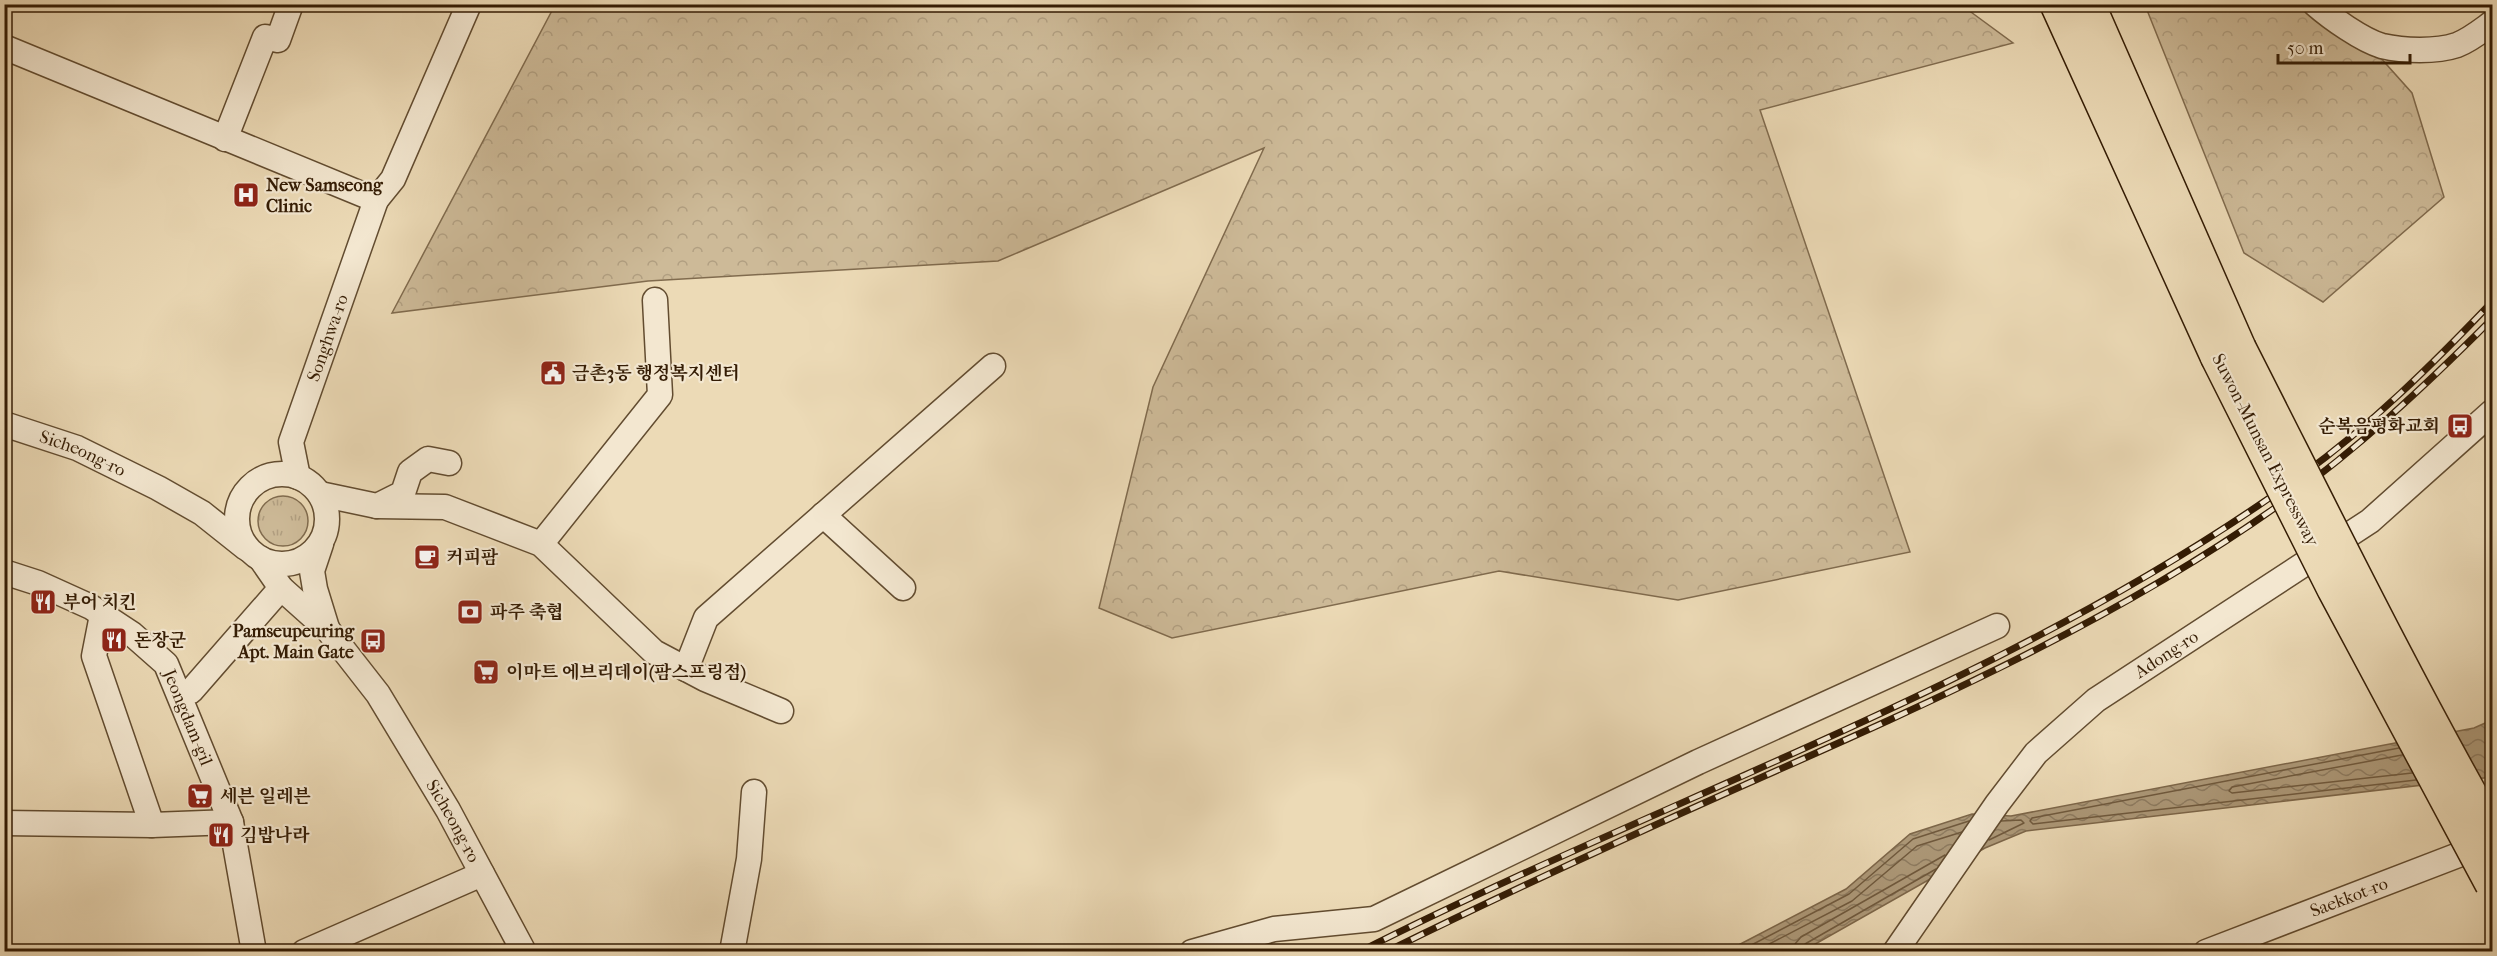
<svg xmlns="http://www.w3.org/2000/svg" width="2497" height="956" font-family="'IM FELL French Canon','Noto Serif KR',serif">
<defs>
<pattern id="grass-tufts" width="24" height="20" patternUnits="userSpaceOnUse" patternTransform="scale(1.5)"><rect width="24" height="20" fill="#cdba98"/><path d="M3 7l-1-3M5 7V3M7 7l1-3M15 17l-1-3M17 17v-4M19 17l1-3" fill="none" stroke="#b19f81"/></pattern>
<pattern id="forest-crowns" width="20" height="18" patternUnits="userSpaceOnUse" patternTransform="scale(1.5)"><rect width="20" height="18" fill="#cdba98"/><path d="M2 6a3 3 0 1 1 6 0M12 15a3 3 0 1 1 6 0" fill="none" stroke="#b19f81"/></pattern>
<pattern id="water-waves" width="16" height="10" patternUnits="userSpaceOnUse" patternTransform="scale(1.5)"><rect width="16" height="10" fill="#ad9979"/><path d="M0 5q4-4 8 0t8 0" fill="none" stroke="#8e7c61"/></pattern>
</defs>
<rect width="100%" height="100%" fill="#ecdab6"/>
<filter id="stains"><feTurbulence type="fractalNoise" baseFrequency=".00333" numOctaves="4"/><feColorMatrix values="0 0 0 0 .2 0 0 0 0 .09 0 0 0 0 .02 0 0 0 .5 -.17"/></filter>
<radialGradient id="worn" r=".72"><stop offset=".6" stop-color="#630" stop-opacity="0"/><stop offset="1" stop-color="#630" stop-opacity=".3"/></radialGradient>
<path fill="url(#grass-tufts)" stroke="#806b4e" stroke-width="1.5" d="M258 521a25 25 0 1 1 50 0a25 25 0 1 1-50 0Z"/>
<path fill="url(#forest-crowns)" stroke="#806b4e" stroke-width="1.5" d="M1960,4L2013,43L1760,110L1910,552L1678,600L1499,571L1172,638L1099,608L1153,387L1264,148L998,261L648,281L392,313L555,5Z
M2145,5H2302L2344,17L2412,93L2444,197L2323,302L2244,253Z"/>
<path fill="url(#water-waves)" stroke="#7d674a" stroke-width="1.5" d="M2492,720V777L2026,831L1985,848L1803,951L1725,952L1846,889L1910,834L1972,814L2011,816L2474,728Z"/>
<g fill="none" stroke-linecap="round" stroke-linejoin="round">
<path stroke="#705a3e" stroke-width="1.5" d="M2399,748L2032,818L2030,821L2033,824L2416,780
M2402,755L2232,787L2229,791L2232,793L2412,773
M1989,840L2024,823L2021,820L2001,821
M1738,952L1849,894L1913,839L1969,821
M1754,952L1852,901L1917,846L1962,832
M1794,952L1795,944L1801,937L1945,855
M1801,952L1805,944L1936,869"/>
<defs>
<g id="minor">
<path d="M2315,4C2331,18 2362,40 2382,46C2404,51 2436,52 2457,45C2470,40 2481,31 2492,23"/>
<path d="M4,47L376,200L393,179L469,4"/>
<path d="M225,139L265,37L278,40L291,4"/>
<path id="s1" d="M4,424L77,448L158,488L202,513L246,548"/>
<circle cx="282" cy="519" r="45"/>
<path id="s2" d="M298,477L291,442L376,200"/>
<path d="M320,494L377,506L403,493L410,472L428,459L449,463"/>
<path d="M377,506L445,507L541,544L654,652L705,679L781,711"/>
<path d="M823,515L903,588"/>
<path d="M321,544L312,571L315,589L327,628"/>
<path d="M541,544L660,395L655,300"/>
<path id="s3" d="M261,559L281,588L328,630L378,694L448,810L524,952"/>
<path id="s4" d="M4,572L38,583L91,607L132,634L166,664L231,822L254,952"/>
<path d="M102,615L94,656L152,825"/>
<path d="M686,669L706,618L993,366"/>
<path d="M180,693L191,691L281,588"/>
<path d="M4,823L152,825L231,822"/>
<path d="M304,952L482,874"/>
<path d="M732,952L749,859L754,792"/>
<path d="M1192,952L1274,929L1374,919L1698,762L1997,626"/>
<path id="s5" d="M1895,952L1997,804L2036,753L2096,700L2370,521L2492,412"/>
<path id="s6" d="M2206,952L2487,844"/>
</g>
<path id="highway" d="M2057,4L2217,356
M2088,4L2239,348"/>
</defs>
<use href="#minor" stroke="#624c30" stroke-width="27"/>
<use href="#highway" stroke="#341c04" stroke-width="36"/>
<use href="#minor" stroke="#f3e7d0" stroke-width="24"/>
<use href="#highway" stroke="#ecdab6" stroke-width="33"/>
<defs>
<path id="rail" d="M1359,952C1672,794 2016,682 2302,475C2371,425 2433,364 2492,302
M1386,952C1504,894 1623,839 1742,786C1927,704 2114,622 2279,505C2357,450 2425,386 2492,319"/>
</defs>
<use href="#rail" stroke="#341c04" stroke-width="7"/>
<use href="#rail" stroke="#f3e7d0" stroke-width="4.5" stroke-dasharray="14" stroke-linecap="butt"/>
<defs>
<path id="highway-bridge" d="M2239,348C2322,511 2402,675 2492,833
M2217,356L2334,589L2492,884"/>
</defs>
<use href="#highway-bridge" stroke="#341c04" stroke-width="36" stroke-linecap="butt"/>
<use href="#highway-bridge" stroke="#ecdab6" stroke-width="33"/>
</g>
<defs>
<symbol id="hospital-square" viewBox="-11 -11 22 22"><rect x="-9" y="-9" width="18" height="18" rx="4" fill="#8f2418" stroke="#f3e7d0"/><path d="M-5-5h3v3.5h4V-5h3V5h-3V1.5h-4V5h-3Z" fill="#fff"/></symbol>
<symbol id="civic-square" viewBox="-11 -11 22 22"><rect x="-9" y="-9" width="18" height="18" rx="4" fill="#8f2418" stroke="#f3e7d0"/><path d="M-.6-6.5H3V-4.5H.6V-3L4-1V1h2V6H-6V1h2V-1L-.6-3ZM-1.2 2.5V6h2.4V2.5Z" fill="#fff"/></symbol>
<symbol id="bus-square" viewBox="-11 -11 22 22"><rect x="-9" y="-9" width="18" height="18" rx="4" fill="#8f2418" stroke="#f3e7d0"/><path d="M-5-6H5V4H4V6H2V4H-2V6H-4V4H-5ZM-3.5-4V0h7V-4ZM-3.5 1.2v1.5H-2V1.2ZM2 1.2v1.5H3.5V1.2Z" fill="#fff"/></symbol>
<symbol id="cafe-square" viewBox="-11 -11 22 22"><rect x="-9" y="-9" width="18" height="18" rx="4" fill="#8f2418" stroke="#f3e7d0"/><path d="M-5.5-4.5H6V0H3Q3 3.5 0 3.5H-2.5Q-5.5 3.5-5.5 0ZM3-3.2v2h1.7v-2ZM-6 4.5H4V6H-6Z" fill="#fff"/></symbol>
<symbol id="restaurant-square" viewBox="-11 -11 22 22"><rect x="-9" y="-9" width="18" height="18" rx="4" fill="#8f2418" stroke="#f3e7d0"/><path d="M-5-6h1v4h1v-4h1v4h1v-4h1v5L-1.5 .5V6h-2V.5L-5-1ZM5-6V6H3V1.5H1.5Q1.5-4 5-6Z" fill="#fff"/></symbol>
<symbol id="bank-square" viewBox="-11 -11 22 22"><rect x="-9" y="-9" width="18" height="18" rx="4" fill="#8f2418" stroke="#f3e7d0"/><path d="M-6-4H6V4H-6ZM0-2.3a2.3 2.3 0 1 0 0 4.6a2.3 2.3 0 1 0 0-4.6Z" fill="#fff"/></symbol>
<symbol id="supermarket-square" viewBox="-11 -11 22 22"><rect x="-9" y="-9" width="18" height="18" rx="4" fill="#8f2418" stroke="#f3e7d0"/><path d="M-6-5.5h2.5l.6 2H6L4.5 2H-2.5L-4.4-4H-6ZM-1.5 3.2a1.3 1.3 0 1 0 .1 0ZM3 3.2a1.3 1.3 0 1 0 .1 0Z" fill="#fff"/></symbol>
</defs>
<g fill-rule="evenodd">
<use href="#hospital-square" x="231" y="180" width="30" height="30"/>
<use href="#civic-square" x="538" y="358" width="30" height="30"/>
<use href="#bus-square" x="2445" y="411" width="30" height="30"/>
<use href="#cafe-square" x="412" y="542" width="30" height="30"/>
<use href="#restaurant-square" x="28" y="587" width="30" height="30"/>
<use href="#bank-square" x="455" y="597" width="30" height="30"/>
<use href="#restaurant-square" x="99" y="625" width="30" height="30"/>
<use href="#bus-square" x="358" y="626" width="30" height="30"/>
<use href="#supermarket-square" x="471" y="657" width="30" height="30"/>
<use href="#supermarket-square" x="185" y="781" width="30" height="30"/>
<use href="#restaurant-square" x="206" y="820" width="30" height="30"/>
</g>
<g text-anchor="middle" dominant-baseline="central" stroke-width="4.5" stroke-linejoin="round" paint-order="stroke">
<g font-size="18" font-weight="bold" fill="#341c04" stroke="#f3e7d0" text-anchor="start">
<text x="266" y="185">New Samseong<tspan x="266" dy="21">Clinic</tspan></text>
<text x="572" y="373">금촌3동 행정복지센터</text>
<text x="2440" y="426" text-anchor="end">순복음평화교회</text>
<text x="446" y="557">커피팜</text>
<text x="63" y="602">부어 치킨</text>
<text x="490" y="612">파주 축협</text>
<text x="354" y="631" text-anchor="end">Pamseupeuring<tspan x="354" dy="21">Apt. Main Gate</tspan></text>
<text x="134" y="640">돈장군</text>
<text x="506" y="672">이마트 에브리데이(팜스프링점)</text>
<text x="220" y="796">세븐 일레븐</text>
<text x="240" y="835">김밥나라</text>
</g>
<g font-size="18" fill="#341c04" stroke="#f3e7d0">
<text stroke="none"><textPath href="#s2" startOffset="146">Songhwa-ro</textPath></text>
<text transform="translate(2265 450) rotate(63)">Suwon-Munsan Expressway</text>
<text stroke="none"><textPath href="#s1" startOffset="84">Sicheong-ro</textPath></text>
<text stroke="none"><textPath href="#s5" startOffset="408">Adong-ro</textPath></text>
<text stroke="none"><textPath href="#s4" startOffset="246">Jeongdam-gil</textPath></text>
<text stroke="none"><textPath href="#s3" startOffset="327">Sicheong-ro</textPath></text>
<text stroke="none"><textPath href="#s6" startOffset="153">Saekkot-ro</textPath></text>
</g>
</g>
<rect width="2497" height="956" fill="none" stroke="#ecdab6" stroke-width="24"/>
<rect x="6" y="6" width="2485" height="944" fill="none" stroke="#341c04" stroke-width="3"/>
<rect x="12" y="12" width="2473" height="932" fill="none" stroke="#341c04" stroke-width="1.5"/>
<path d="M2278 54v9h132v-9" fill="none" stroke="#341c04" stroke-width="3"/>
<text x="2287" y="54" font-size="18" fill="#341c04" stroke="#f3e7d0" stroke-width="4.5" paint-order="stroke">50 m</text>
<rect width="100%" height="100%" filter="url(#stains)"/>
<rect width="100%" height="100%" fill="url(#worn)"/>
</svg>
